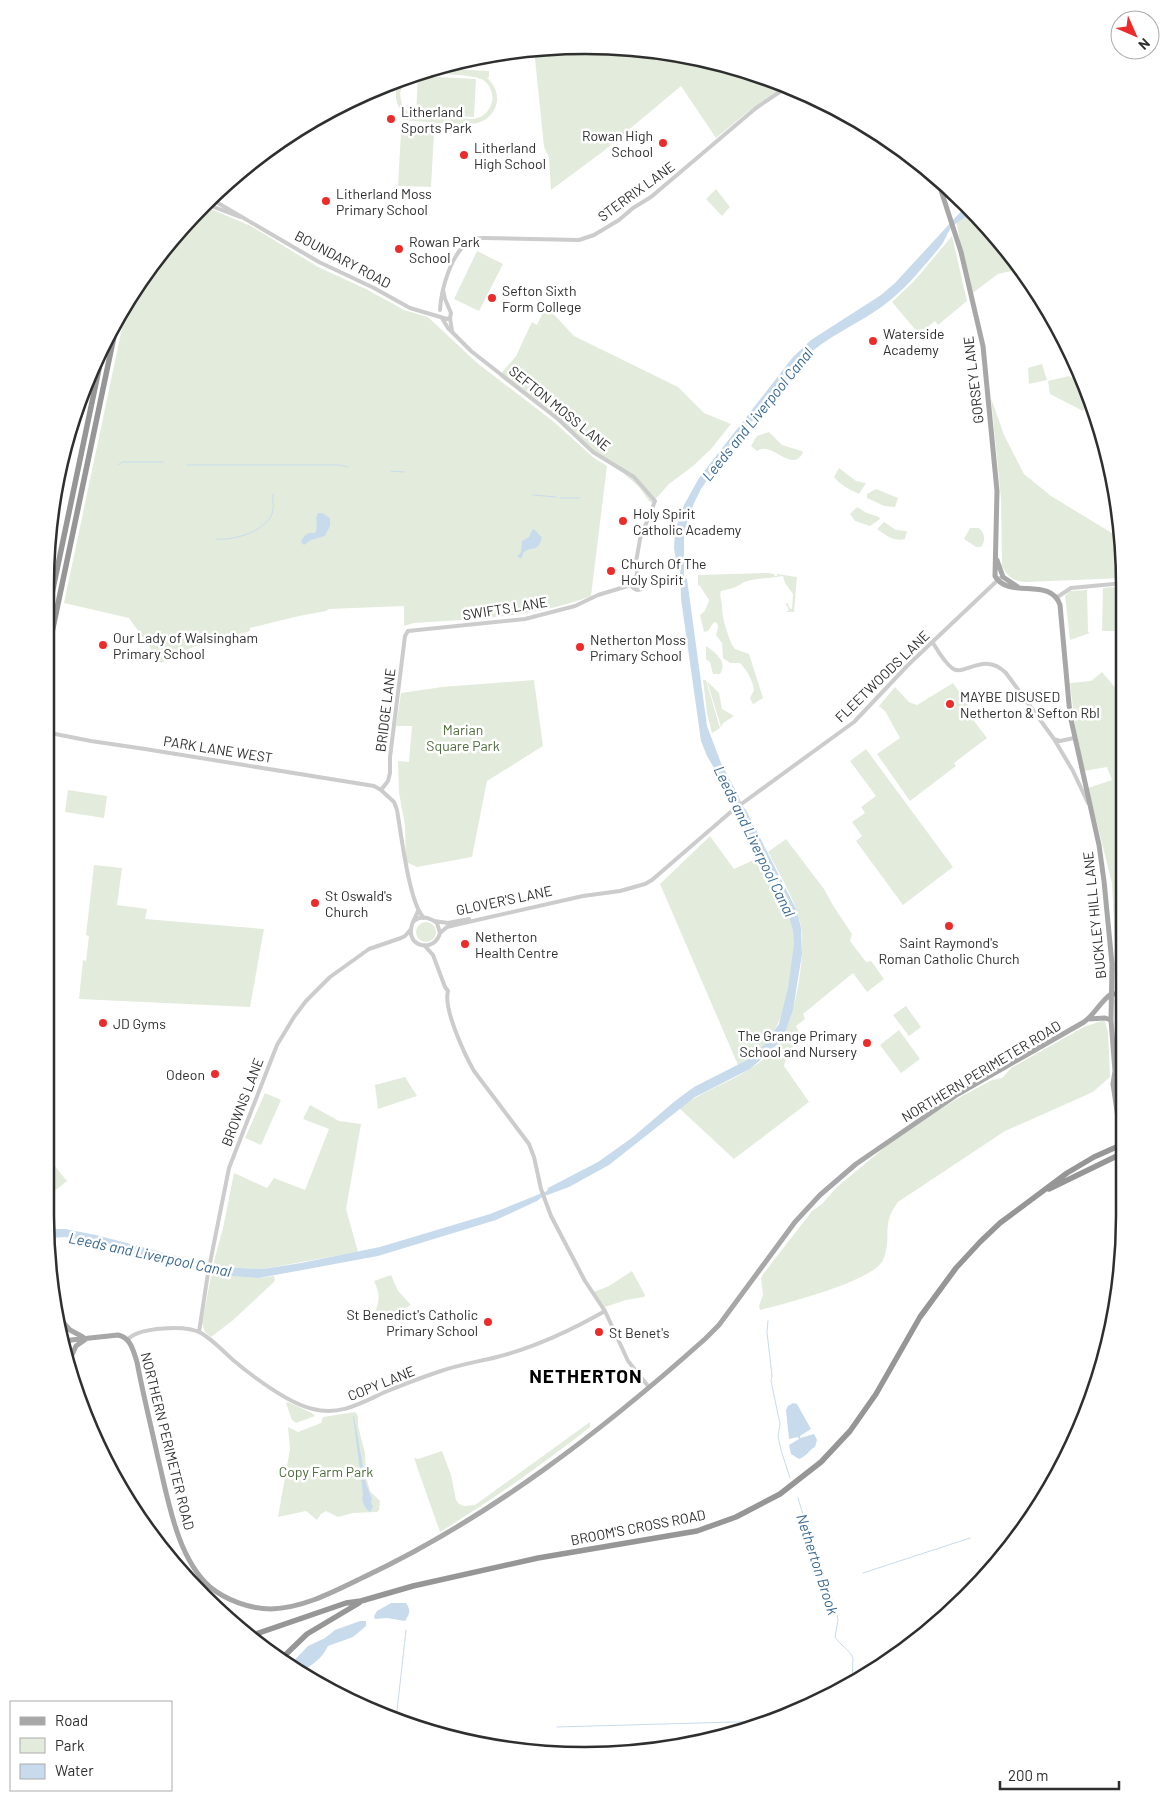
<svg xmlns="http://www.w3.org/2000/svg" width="1170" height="1801" font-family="Barlow,sans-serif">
<rect width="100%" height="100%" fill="#fff"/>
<path fill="#e3ecdc" d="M549,46L655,50L758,74L785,86L750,110L716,138L681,86L601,153L551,190L549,157L544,147L534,49Z
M432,68L489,71V77L487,78C494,84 498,92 497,102C495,111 489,119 480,122C468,127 419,121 403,120V116L405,115C395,105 393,93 400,81L410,77L403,84L400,94L402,104L409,113L419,116L473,119C481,118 488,113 491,105C495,95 490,83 481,79C471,74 430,73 418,74Z
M418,76L476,79L474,117L416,114Z
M401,132L434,133L431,187L398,186Z
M716,189L730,207L722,216L706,199Z
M204,206L251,226L318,267L366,289L404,310L428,317L476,362L554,422L594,458L607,466L591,596C534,618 473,619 414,623L404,626V606L329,609L326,611L299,616L250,628V631L219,640L217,643L215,639L167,657L168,660L161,663L129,618L64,603L126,309L179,229Z
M969,209L1013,256L1021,269L998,274L970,295L956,220Z
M952,236L967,301L938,325L935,321L919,334L892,302L916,279Z
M477,251L503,264L479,311L454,299Z
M546,306L574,336L678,387L704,413L731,424L711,449L693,466L669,484L652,503L649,501L639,487L623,473L595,455L556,420L499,376L516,356L532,322L537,325Z
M1042,364L1047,380L1029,384L1028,368Z
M1080,375L1089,400L1083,411L1050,394L1048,381L1069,376L1072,378Z
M991,398L1004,435L1024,474L1051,496L1120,538L1122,537L1124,550V578L1025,582C1013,581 1008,577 1002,566L1001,499Z
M769,432L782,445L802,451L803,453C791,474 772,440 757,451L751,446L757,436Z
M839,468L856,481L866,483L859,494C850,490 840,485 834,477Z
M876,489L898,498L895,507L884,506L867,498V494Z
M857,507L867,513L879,517L880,519L870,526L855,521L850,514Z
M884,522L896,530L907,531L905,539C894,542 885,535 877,529Z
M970,528H979C985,534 986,540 981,547H976L964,539Z
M768,573L774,574L775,576H777V574L797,577L794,612H786L789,610L786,604L783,605L788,603L789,608L792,609L793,594L785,583L783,576C772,578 760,578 748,581C742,582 739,586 733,588C729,589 725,590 721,591C719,597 722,600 722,606C722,619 727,632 732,645L735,649L749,654L763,698L739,713L753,704L750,698L754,690C752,679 748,672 740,663H730L723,658L722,643L716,635L718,627L717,623L714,622L708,631L704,632L700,615L705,611L709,600L700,586L698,585V575Z
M1124,586L1123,631H1102L1103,588Z
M1087,590L1088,632L1090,633L1070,640L1065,596L1070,591Z
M706,646C716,653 728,662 720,674H713L710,662L706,659Z
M1102,672L1123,697L1122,987H1117L1112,883L1088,788L1112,780L1107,767L1084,771L1075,725L1070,683L1091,681Z
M534,680L543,746L487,781L472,857L417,867L406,862L405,825L399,793L398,761L409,762L412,726H396L401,693L442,687Z
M703,680H706L720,728L712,733L707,713Z
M707,681L719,693L722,709L734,716L723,723L721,727Z
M953,683L976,716L974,721L987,738L954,763L956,766L910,801L877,754L900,738L885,711L879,706L895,687L909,702L917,705Z
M866,749L953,867L903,905L856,841L862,836L852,822L865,813L861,807L876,796L850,761Z
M68,790L107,796L104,818L65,812Z
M710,836L734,869L760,857C772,880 787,904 793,930C796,943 793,959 791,972C785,1013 777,1044 738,1065L660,884Z
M786,839L824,889L834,907L852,934L850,941L866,962L871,961L884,979L867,992L853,973L803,1014L805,1019L796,1026L801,1036L791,1044L795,1050L787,1056L784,1066L809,1102L734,1159L679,1108C707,1088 739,1080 765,1058C770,1053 776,1047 780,1041C796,1016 807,950 800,922C794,897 779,874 768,852Z
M94,865L122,868L117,905L147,909L145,919L264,929L250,1007L79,999L83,960L86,961L89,936L86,935Z
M416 932a10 10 0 1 1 20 0a10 10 0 1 1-20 0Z
M1118,999H1122L1121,1075H1120L1115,1006L1114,1001Z
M906,1006L921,1027L909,1036L893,1015Z
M1101,1021H1105L1108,1032L1110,1077L1093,1092L1005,1131L898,1202C880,1225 893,1239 883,1260C874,1281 784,1304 760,1310L759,1306L763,1295L761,1278L764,1273L812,1211L822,1204L837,1187L896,1138L953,1101L992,1080L1002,1078L1011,1068L1084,1027Z
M899,1030L920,1059L901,1073L880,1045Z
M405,1077L417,1096L378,1109L375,1085Z
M265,1093L281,1100L261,1145L245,1138Z
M310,1105L339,1121L361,1124L346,1209L358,1252L263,1269L219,1267L215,1269L213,1265L223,1228L234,1173L267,1188L274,1178L305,1190L329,1129L303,1119Z
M53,1164L67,1181L51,1194L50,1167Z
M632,1271L645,1295L644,1297L626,1300L605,1307L594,1292L609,1286Z
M215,1272L259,1278L274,1276L275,1281L232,1321L211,1337L205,1332L202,1323L211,1276Z
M391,1275L398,1291L411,1305L379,1322L373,1319C378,1302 382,1298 374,1281Z
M288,1402L312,1413L315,1416L296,1423L292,1420L286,1403Z
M355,1412L358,1416V1426L365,1453L366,1477L370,1491L380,1501L379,1510L377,1512L353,1513L338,1517L326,1511L321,1514L317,1520L306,1511L278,1517L290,1449L288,1427L298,1432L321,1423L323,1417Z
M590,1422V1427C542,1465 492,1500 440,1532L414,1458L418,1459L442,1451L451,1475L456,1500L459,1504L464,1506L475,1505Z
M195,1577L201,1585L203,1592L227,1609L222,1614L203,1598L188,1579Z"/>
<path fill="#c7dbed" d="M966,206L972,213C966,218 957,221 951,228C947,233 945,241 940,247C923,267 906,289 884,305C859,324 827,336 805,358L748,426L714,470L701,489L694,503L685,529L684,540V576L687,579L707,726L721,763L738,795L743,807L746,810L791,899L797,911L801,928L802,954L793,1010L786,1030L780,1041L770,1052L750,1069L695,1097L609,1165L569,1187L542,1197L537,1201L496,1220L378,1256L259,1278L218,1275L214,1272L184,1267L82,1240L65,1237L50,1238V1229H65L96,1235L188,1259L201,1263L206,1267L215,1269L219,1267L263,1269L301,1263L380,1247L490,1214L547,1191L548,1188L598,1162L633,1137L675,1101L694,1087L747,1060L765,1044L779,1024L788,988L794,944L793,931L787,910L739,815V811L707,756L701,741L681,599L680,566L676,561L674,548L675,531L684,505L699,478L793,357L811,340L881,295L895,283Z
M318,513H322L330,518V526L325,536L311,540L304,545L301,542C304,535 307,532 315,533C319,527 314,518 318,513Z
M534,529L542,538C536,555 533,544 523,553L522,558L517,557L521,552L522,541L529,537L532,530Z
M793,1403L797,1404L811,1429L800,1436V1438L814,1434L817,1440L815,1447C809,1450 806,1457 799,1459L791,1454L789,1445L799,1439L798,1437L789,1439L786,1410L788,1406Z
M353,1416H354L366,1484L372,1499L371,1502L373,1507L370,1512C364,1508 361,1501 363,1494Z
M391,1603H406C411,1610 410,1614 405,1621L387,1618L375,1619L374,1616L377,1611Z
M360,1621H366V1626L353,1637L328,1646C322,1659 311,1666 299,1673L289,1666L308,1646L325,1638L335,1630Z"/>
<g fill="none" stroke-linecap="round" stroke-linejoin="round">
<path stroke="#c7dbed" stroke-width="1" d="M118,465L122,462H163
M187,465H340L348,467
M391,471L404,472
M533,495L556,497
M560,498H580
M217,539C234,541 270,530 273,510C274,505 272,500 273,494
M768,1321L767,1332L772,1376L771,1381L780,1424L778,1436L781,1450L790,1478
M798,1498L824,1583L830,1591L833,1604L837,1612L838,1620L835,1637C840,1645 850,1650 853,1658L852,1684
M863,1573L970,1538
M396,1720L406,1630
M557,1727L770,1721"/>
<path stroke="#ccc" stroke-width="4" d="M211,199L319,262L374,288L410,308L447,319L450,318L451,313L445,299L443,290
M206,204L240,217
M440,310C441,290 451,253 469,242C473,239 479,238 484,238L579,240L594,235L619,220L633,208L651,197L756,108L787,87
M442,318L448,328L471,351L558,419L593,452L634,477L655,501L640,539L636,562L637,576
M450,318L452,331
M631 583a7 7 0 1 1 14 0a7 7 0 1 1-14 0Z
M1056,598L1071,588L1124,583
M933,643C938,651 944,662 952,668C964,678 983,650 1006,673L1054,739L1073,771L1088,803
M50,733L91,741L145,749L374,786L381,790L394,802L397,810C401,832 409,904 424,918
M1054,739L1060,741L1074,738
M381,790L388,781L390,773V757L405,636L408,631L525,619L575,606L598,595L631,585
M414,921C421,915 430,918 437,923L440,933C435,952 409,948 411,930C411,923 416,917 418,911
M434,921L448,923L469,919
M440,933L447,927L455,925L583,896L620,891L645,884L652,880L733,810L854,722L908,665L1000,578
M424,945L433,955L445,987L448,991C443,1009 465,1055 474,1071L529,1144L534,1157L541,1189L551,1216L585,1281L605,1311L628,1361L648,1386
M199,1332L208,1273L229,1168L277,1045L294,1017L306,1001L330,977L369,949L401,938L405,936L411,929
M128,1339C140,1327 186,1325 201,1333C213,1340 223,1351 233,1360C252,1376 289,1404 313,1409C340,1416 361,1403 385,1392C402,1385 420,1378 438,1372C457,1365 477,1362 497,1357C536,1347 570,1331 605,1311"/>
<path stroke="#a7a7a7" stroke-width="5" d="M936,175L961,252L983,346L997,491L995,576C1008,600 1051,576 1060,605L1070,715L1099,845L1104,881L1112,964L1111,1020L1115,1071L1113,1084L1121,1139
M997,560L1003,577L1018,587
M1111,994H1122
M1088,1019L1105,1018L1111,1020
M1116,1074L1121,1100
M61,1320L70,1330L83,1337
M62,1341L118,1335C131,1338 133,1350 137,1362C143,1394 151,1426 158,1458C168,1499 177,1558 210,1587C226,1600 250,1609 271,1609C304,1608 335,1591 364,1577C489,1518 602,1431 705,1339L719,1325L795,1222L820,1195L856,1164L958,1094L1084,1022C1095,1014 1100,1002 1111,994
M71,1357L76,1346L86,1339"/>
<path stroke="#969696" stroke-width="5.5" d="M50,603L105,340
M50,642L117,322
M1049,1189L1121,1154
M50,1281L87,1417
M247,1637L346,1603L361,1601L413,1586L538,1558L697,1531L736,1517L780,1494L821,1462L850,1431L876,1394L920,1317L956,1268L980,1242L1000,1223L1067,1173L1094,1157L1121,1145
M280,1660L307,1634L359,1603"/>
</g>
<g fill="#ec2c2b" stroke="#fff" stroke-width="2">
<circle cx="391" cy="119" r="5"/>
<circle cx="663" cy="143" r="5"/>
<circle cx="464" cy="155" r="5"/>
<circle cx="326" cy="201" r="5"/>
<circle cx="399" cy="249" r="5"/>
<circle cx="492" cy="298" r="5"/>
<circle cx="873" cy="341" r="5"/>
<circle cx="623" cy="521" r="5"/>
<circle cx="611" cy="571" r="5"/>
<circle cx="103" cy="645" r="5"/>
<circle cx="580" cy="647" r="5"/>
<circle cx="950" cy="704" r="5"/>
<circle cx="315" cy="903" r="5"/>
<circle cx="949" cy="926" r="5"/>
<circle cx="465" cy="944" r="5"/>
<circle cx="103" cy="1023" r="5"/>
<circle cx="867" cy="1043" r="5"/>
<circle cx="215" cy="1074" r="5"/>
<circle cx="488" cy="1322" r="5"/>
<circle cx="599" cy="1332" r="5"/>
</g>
<g text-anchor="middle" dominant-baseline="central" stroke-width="5" stroke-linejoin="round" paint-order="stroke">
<g font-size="14" fill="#2f2f2f" stroke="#fff" text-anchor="start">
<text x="401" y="111">Litherland<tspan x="401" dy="16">Sports Park</tspan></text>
<text x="653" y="135" text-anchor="end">Rowan High<tspan x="653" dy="16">School</tspan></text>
<text x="474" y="147">Litherland<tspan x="474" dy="16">High School</tspan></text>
<text x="336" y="193">Litherland Moss<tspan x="336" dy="16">Primary School</tspan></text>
<text x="409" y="241">Rowan Park<tspan x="409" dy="16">School</tspan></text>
<text x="502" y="290">Sefton Sixth<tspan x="502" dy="16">Form College</tspan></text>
<text x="883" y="333">Waterside<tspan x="883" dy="16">Academy</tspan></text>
<text x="633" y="513">Holy Spirit<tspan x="633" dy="16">Catholic Academy</tspan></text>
<text x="621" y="563">Church Of The<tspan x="621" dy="16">Holy Spirit</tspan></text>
<text x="113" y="637">Our Lady of Walsingham<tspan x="113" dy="16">Primary School</tspan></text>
<text x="590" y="639">Netherton Moss<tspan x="590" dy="16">Primary School</tspan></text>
<text x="960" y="696">MAYBE DISUSED<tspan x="960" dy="16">Netherton &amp; Sefton Rbl</tspan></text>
<text x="325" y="895">St Oswald's<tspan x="325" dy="16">Church</tspan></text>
<text x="475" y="936">Netherton<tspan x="475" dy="16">Health Centre</tspan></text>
<text x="949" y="942" text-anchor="middle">Saint Raymond's<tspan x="949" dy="16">Roman Catholic Church</tspan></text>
<text x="113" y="1023">JD Gyms</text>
<text x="857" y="1035" text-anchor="end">The Grange Primary<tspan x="857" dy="16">School and Nursery</tspan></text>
<text x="205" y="1074" text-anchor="end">Odeon</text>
<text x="478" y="1314" text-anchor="end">St Benedict's Catholic<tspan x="478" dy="16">Primary School</tspan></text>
<text x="609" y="1332">St Benet's</text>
</g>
<g font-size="14" fill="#2f2f2f" stroke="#fff">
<text transform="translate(636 191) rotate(-36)">STERRIX LANE</text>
<text transform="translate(343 259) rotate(28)">BOUNDARY ROAD</text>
<text transform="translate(973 380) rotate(-97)">GORSEY LANE</text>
<text transform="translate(560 408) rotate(39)">SEFTON MOSS LANE</text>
<text transform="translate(505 608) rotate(-9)">SWIFTS LANE</text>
<text transform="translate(882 676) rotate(-44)">FLEETWOODS LANE</text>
<text transform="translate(385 710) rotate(-83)">BRIDGE LANE</text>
<text transform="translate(218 749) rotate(9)">PARK LANE WEST</text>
<text transform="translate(504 900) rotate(-12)">GLOVER'S LANE</text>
<text transform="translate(1094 915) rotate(-96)">BUCKLEY HILL LANE</text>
<text transform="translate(981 1071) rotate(-31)">NORTHERN PERIMETER ROAD</text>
<text transform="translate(242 1102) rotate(-69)">BROWNS LANE</text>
<text transform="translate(381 1383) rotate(-22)">COPY LANE</text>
<text transform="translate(168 1441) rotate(76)">NORTHERN PERIMETER ROAD</text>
<text transform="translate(638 1527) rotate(-11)">BROOM'S CROSS ROAD</text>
</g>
<g font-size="14" fill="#4d6c3a" stroke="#fff">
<text x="463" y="729">Marian<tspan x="463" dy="16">Square Park</tspan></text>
<text x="326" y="1471">Copy Farm Park</text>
</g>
<g font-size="15" font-style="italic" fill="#396994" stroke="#fff">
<text transform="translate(757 414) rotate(-51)">Leeds and Liverpool Canal</text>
<text transform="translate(755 841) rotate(64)">Leeds and Liverpool Canal</text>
<text transform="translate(150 1254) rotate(12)">Leeds and Liverpool Canal</text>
<text transform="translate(818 1564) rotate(72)">Netherton Brook</text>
</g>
<g font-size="19" font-weight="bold" letter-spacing="1" fill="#000" stroke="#fff">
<text x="586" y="1375">NETHERTON</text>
</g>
</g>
<path d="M0 0H1170V1801H0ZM585 54H585A531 531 0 0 1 1116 585V1216A531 531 0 0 1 585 1747H585A531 531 0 0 1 54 1216V585A531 531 0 0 1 585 54Z" fill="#fff" fill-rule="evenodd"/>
<path fill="none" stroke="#2f2f2f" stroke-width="2.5" d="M585 54H585A531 531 0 0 1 1116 585V1216A531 531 0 0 1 585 1747H585A531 531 0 0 1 54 1216V585A531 531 0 0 1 585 54Z"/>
<rect x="10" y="1701" width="162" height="90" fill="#ffffff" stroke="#acacac"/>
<rect x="20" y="1717" width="25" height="8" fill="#a7a7a7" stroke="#acacac"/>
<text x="55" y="1726" font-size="15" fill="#2f2f2f">Road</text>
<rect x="20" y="1738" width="25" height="15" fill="#e3ecdc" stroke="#acacac"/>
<text x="55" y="1751" font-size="15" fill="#2f2f2f">Park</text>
<rect x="20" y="1764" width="25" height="15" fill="#c7dbed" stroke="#acacac"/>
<text x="55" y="1776" font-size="15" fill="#2f2f2f">Water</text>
<g transform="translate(1135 35) rotate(135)"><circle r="24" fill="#ffffff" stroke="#acacac"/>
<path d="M0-4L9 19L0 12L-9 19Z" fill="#ec2c2b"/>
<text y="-8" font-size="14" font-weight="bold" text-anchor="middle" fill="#2f2f2f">N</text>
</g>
<path d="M1000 1781v8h119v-8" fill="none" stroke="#2f2f2f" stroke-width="2.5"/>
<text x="1008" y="1781" font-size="15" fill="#2f2f2f" stroke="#ffffff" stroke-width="4" paint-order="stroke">200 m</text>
</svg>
